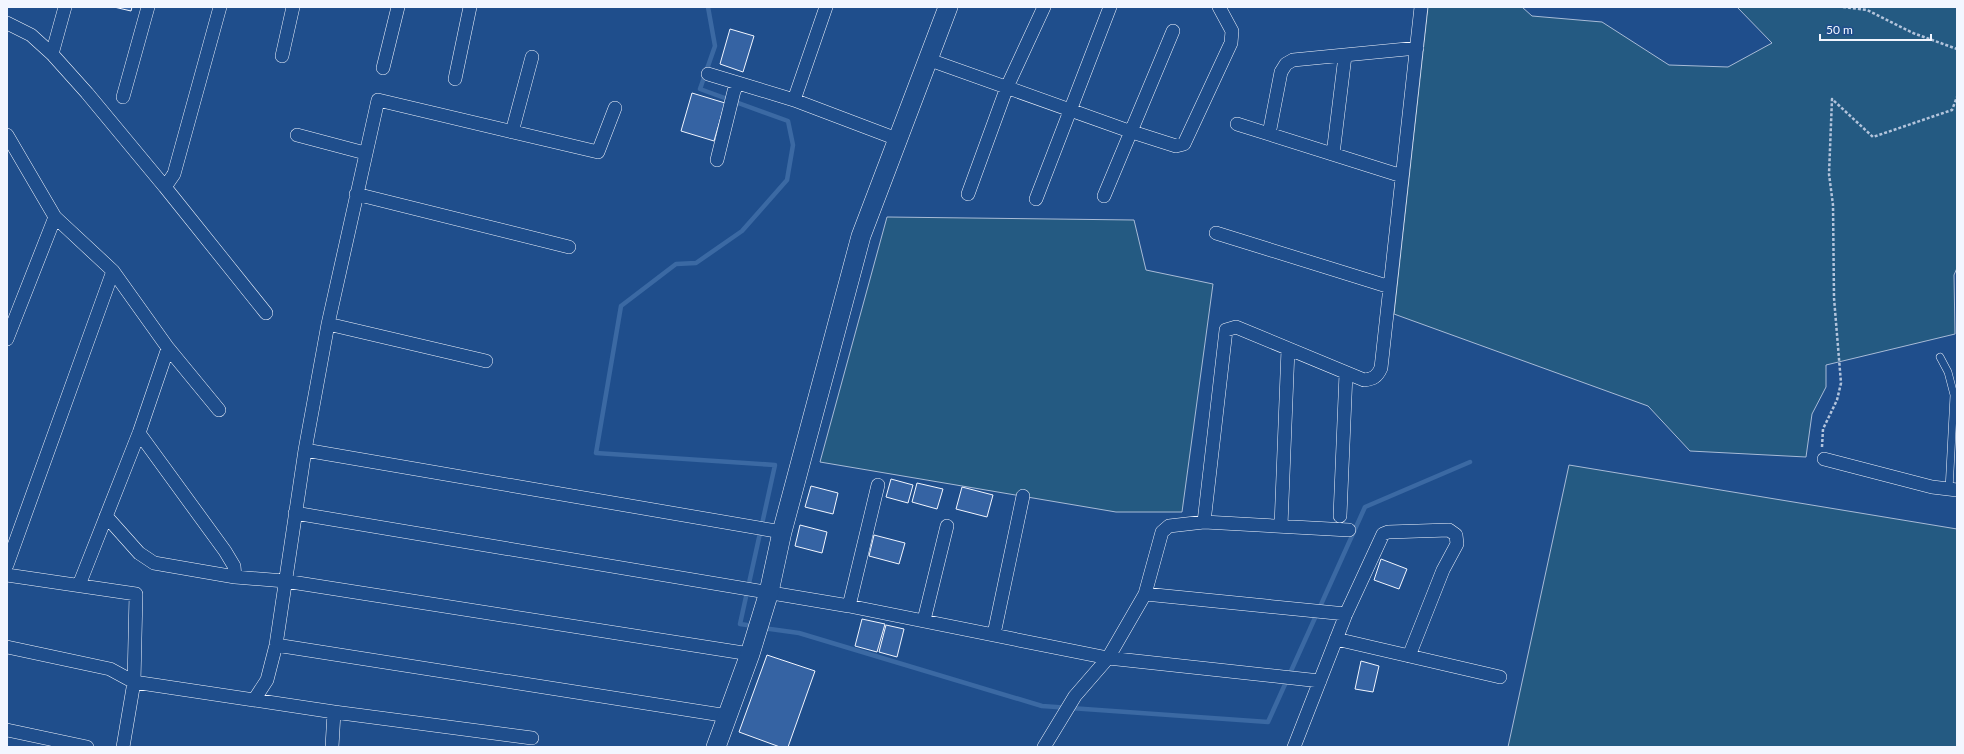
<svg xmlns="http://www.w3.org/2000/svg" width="1964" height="754" font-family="Lato,sans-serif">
<rect width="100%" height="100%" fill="#1f4e8c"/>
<path fill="#245a82" stroke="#a8bbd7" d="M1428,7H1522L1532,16L1602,22L1669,65L1728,67L1772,43L1737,7H1957V268L1954,275L1955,334L1826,365V387L1812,414L1806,457L1690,451L1648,406L1394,314Z
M887,217L1134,220L1146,270L1213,284L1182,512H1116L820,462Z
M1569,465L1957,529V747H1508Z"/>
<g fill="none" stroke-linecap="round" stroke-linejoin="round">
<path stroke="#3b69a3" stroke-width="4.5" d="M708,7L715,46L700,89L788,121L793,145L787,180L742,231L696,263L676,264L621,306L596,453L775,465L740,624L754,626
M763,628L799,633L1042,706L1268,722L1365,507L1470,462"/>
</g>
<path fill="#3563a3" stroke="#f2f6ff" d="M114,7H132L131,11Z
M730,29L754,36L743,72L720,64Z
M692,93L725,103L714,141L681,131Z
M891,479L913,485L908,503L886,497Z
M917,483L943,489L937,509L912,502Z
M811,486L838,493L833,514L805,507Z
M962,487L993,495L987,517L956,509Z
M800,525L827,532L822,553L795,546Z
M874,535L905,543L899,564L869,556Z
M1381,559L1407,569L1399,589L1374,580Z
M862,619L885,624L877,652L855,646Z
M886,625L904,629L897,657L879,652Z
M767,655L815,671L788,747H780L739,732Z
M1361,661L1379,666L1373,692L1355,689Z"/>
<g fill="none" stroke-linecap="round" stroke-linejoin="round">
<defs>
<path id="service" d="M1940,357L1948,372L1954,395L1949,490"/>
<path id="minor" d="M826,7L794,100L897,139
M7,23L31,35L52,54L87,93L165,187L174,174L220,7
M52,54L65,7
M282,56L293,7
M927,59L1129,131L1176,146L1184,144L1231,43L1232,31L1219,7
M383,68L398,7
M708,74L738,83
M455,79L470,7
M123,97L148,7
M1237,124L1402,176
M512,132L532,57
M1269,134L1281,72L1286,64L1293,60L1417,48
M7,135L55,217L113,271L168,348L219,410
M297,135L365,153
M1333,154L1345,56
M717,160L734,91L738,83L794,100
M165,187L266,313
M356,194L569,247
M968,194L1007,87L1044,7
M1104,196L1173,31
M1036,199L1110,7
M1216,233L1390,287
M328,324L378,100L598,152L615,108
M7,339L55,217
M139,433L225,551L234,566L235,577
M305,450L782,532
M1824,459L1932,487L1957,490
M295,513L849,606L1108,658L1320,681
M106,516L139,553L154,563L235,577L285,581L750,654
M1340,516L1346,373
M1204,522L1349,530
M1281,526L1288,349
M7,565L113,271
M7,575L136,594L134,682
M79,585L139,433L168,348
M1145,594L1346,614
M849,606L878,485
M924,620L947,526
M994,634L1023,496
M1336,639L1500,677
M276,645L728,716
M7,647L110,669L134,682
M254,700L334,712L332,747
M334,712L532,738
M7,730L87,747
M123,747L134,682L254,700L267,680L276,645L305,450L328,324L486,361
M1044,747L1075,696L1108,658L1145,594L1162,532L1169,526L1204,522L1226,330L1236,327L1364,380C1373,379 1377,377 1381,368L1421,7
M1294,747L1346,614L1383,534L1388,532L1449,530L1456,535L1457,544L1443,570L1409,656"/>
<path id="secondary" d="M716,747L750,654L769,592L782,532L861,236L948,7"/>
</defs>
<use href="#service" stroke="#f2f6ff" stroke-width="8"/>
<use href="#minor" stroke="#f2f6ff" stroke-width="14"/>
<use href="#secondary" stroke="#f2f6ff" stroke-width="20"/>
<path stroke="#b3c4dc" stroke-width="2.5" stroke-dasharray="3 2" stroke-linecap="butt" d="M1843,7L1867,10L1913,33L1957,49
M1822,447L1823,429L1837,400L1841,383L1834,298L1833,205L1829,174L1832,99L1873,137L1952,110L1957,97"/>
<use href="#service" stroke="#1f4e8c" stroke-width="7"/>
<use href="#minor" stroke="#1f4e8c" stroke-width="13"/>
<use href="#secondary" stroke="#1f4e8c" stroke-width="19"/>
</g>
<rect width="1964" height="754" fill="none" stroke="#f2f6ff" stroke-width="16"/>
<path d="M1820 34v6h111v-6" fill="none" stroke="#f2f6ff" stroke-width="2"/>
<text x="1826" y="34" font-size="12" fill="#f2f6ff" stroke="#1f4e8c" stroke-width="3" paint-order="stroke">50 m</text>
</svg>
